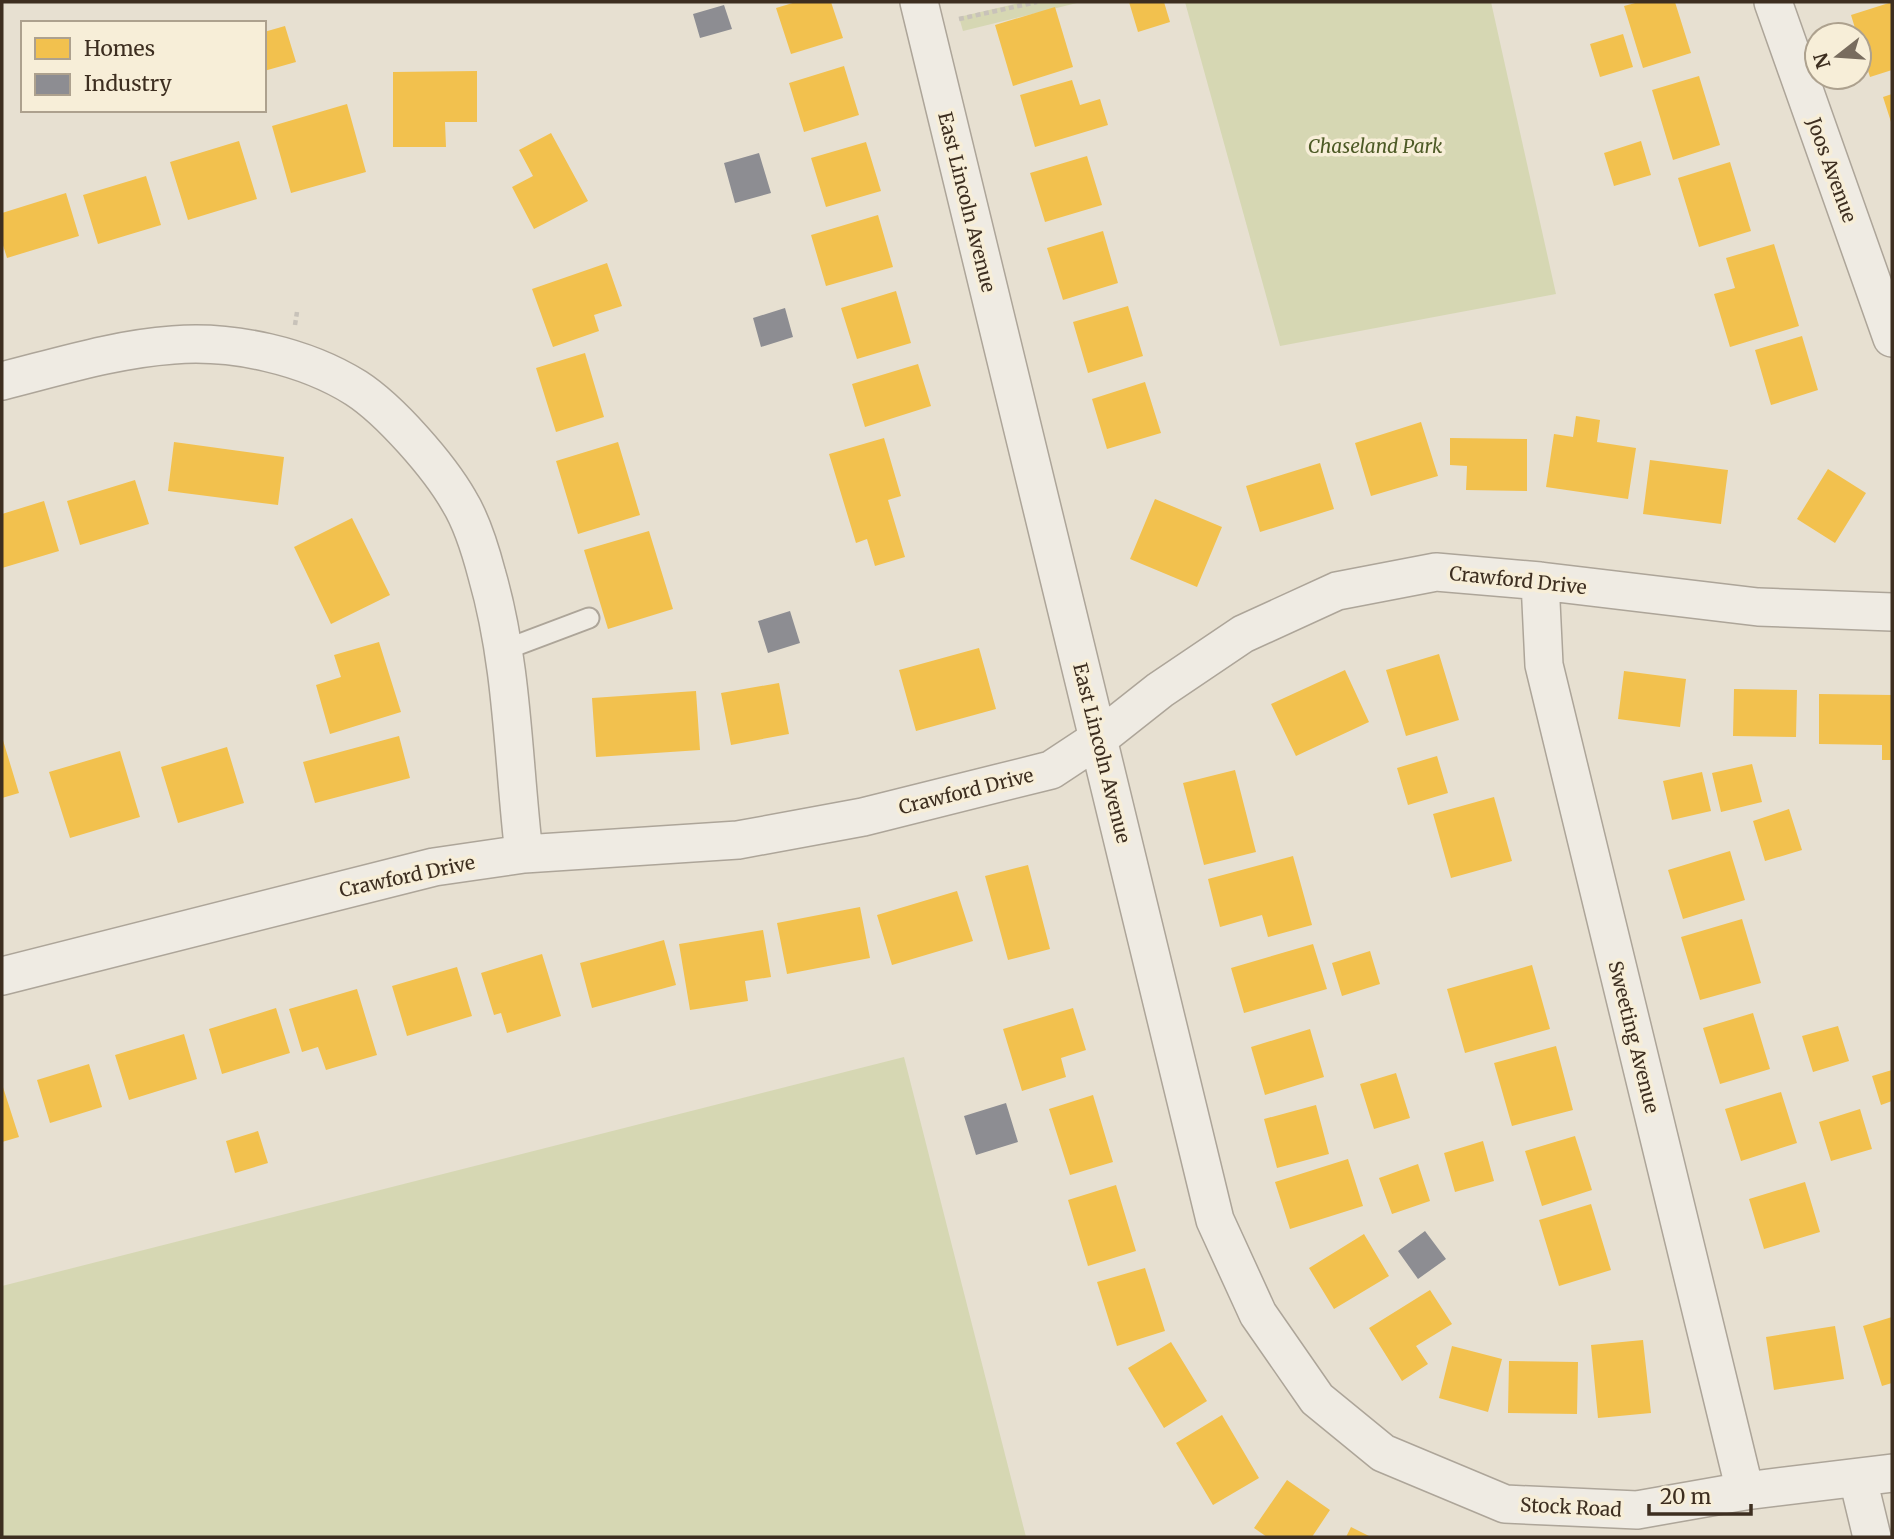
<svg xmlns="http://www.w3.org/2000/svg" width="1894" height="1539" font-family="Merriweather,serif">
<rect width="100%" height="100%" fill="#e7e0d1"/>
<path fill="#d6d7b3" d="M1023,2H1081L963,31L959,17Z
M1185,2H1491L1556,294L1280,346Z
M904,1057L1026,1537H2V1286Z"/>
<path fill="#f2c14e" d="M796,2H831L843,38L791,54L776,8Z
M1129,2H1164L1170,22L1138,32Z
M1639,2H1675L1691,53L1643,68L1624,6Z
M1892,2V70L1870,77L1851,15Z
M1055,7L1073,67L1013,86L995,25Z
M285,26L296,62L264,71V32Z
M1623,34L1633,67L1600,77L1590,44Z
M844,66L859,115L804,132L789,83Z
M477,71V122H445L446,147H393V72Z
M1699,76L1720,145L1673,160L1652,90Z
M1072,80L1080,105L1100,99L1108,125L1035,147L1020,95Z
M1892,94V125L1883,97Z
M347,104L366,172L291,193L272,126Z
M551,133L588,201L534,229L512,187L533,176L519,150Z
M239,141L257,199L188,220L170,162Z
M1641,141L1651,175L1614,186L1604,153Z
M866,142L881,191L826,207L811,158Z
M1087,156L1102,205L1045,222L1030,173Z
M1730,162L1751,231L1699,247L1678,178Z
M146,176L161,225L98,244L83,195Z
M66,193L79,236L7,258L2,242V213Z
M878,215L893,267L826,286L811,235Z
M1103,231L1118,283L1063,300L1047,248Z
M1774,244L1799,326L1730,347L1714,294L1735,288L1726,258Z
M607,263L622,306L594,315L599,331L553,347L532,289Z
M896,291L911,343L857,359L841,308Z
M1128,306L1143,356L1088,373L1073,322Z
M1802,336L1818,390L1771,405L1755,350Z
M585,353L604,417L556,432L536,368Z
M918,364L931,406L865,427L852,384Z
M1145,382L1161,433L1107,449L1092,399Z
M1576,416L1600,420L1597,442L1636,448L1628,499L1546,487L1554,434L1573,437Z
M1421,422L1438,476L1371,496L1355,443Z
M884,438L901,496L888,500L905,557L875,566L867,539L856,543L829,454Z
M1450,438L1527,439V491L1466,490L1467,466L1450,465Z
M174,442L284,457L278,505L168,491Z
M618,442L640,515L578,534L556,461Z
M1650,460L1728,470L1721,524L1643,514Z
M1320,463L1334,509L1260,532L1246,486Z
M1828,469L1866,493L1835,543L1797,519Z
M135,480L149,524L80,545L67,501Z
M1155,499L1222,527L1197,587L1130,559Z
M44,501L59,551L2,568V514Z
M352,518L390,595L331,624L294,547Z
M649,531L673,609L608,629L584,550Z
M379,642L401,712L330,734L316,685L341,677L334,655Z
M979,648L996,709L916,731L899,670Z
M1439,654L1459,720L1406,736L1386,670Z
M1345,670L1369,722L1296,756L1271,704Z
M1624,671L1686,679L1680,727L1618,719Z
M779,683L789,734L731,745L721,693Z
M1734,689L1797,690L1796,737L1733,736Z
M696,691L700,750L596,757L592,698Z
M1819,694L1892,695V760H1882V745L1819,744Z
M399,736L410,778L315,803L303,762Z
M2,737L19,793L2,798Z
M227,747L244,803L178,823L161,767Z
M120,751L140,817L70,838L49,772Z
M1437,756L1448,793L1408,805L1397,768Z
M1752,764L1762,802L1721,812L1712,773Z
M1235,770L1256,852L1204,865L1183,783Z
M1702,772L1711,811L1672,820L1663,781Z
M1494,797L1512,861L1451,878L1433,814Z
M1789,809L1802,850L1765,861L1753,821Z
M1730,851L1745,900L1683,919L1668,870Z
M1293,856L1312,925L1268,937L1262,915L1220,927L1208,879Z
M1028,865L1050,949L1008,960L985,876Z
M957,891L973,941L892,965L877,915Z
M860,907L870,958L787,974L777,923Z
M1742,919L1761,983L1700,1000L1681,937Z
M763,930L771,977L745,981L748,1001L690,1010L679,944Z
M664,940L676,985L592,1008L580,963Z
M1313,944L1327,989L1244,1013L1231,968Z
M1370,951L1380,984L1342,996L1332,963Z
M542,954L561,1016L507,1033L501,1013L494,1015L481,973Z
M1532,965L1550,1029L1465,1053L1447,989Z
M457,967L472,1016L407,1036L392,986Z
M357,989L377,1055L326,1070L318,1047L302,1052L289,1009Z
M276,1008L290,1053L222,1074L209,1029Z
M1073,1008L1086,1050L1061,1058L1066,1077L1022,1091L1003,1029Z
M1753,1013L1770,1069L1720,1084L1703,1028Z
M1838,1026L1849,1061L1813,1072L1802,1036Z
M1310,1029L1324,1077L1265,1095L1251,1047Z
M184,1034L197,1079L129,1100L115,1055Z
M1556,1046L1573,1110L1512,1126L1494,1063Z
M89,1064L102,1107L50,1123L37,1080Z
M1892,1070V1101L1881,1105L1872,1076Z
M1396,1073L1410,1118L1374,1129L1360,1084Z
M2,1084L19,1137L2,1142Z
M1781,1092L1797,1143L1741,1161L1725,1109Z
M1093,1095L1113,1162L1070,1175L1049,1109Z
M1316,1105L1329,1154L1277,1168L1264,1119Z
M1860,1109L1872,1149L1831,1161L1819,1122Z
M258,1131L268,1163L235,1173L226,1141Z
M1575,1136L1592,1190L1542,1206L1525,1151Z
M1483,1141L1494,1181L1455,1192L1444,1153Z
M1348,1159L1363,1206L1290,1229L1275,1182Z
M1418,1164L1430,1201L1392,1214L1379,1178Z
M1805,1182L1820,1232L1764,1249L1749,1199Z
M1116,1185L1136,1251L1088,1266L1068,1200Z
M1591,1204L1611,1270L1559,1286L1539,1220Z
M1364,1234L1389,1276L1334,1309L1309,1268Z
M1145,1268L1165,1331L1117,1346L1097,1282Z
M1430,1290L1452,1324L1416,1346L1428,1364L1402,1381L1369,1328Z
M1892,1317V1383L1882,1386L1863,1326Z
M1835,1326L1844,1379L1774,1390L1766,1337Z
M1643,1340L1651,1413L1598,1418L1591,1345Z
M1171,1342L1207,1401L1164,1428L1128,1368Z
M1452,1346L1502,1359L1488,1412L1439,1398Z
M1509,1361L1578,1362L1577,1414L1508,1413Z
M1222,1415L1259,1478L1213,1505L1176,1443Z
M1287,1480L1330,1510L1312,1537H1267L1254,1528Z
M1351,1527L1371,1537H1346Z"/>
<path fill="#8d8d92" d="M724,5L732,29L700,38L693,14Z
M759,153L771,193L735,203L724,163Z
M785,308L793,337L761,347L753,318Z
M790,611L800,643L768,653L758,621Z
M1006,1103L1018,1142L976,1155L964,1116Z
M1425,1231L1446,1259L1418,1279L1398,1251Z"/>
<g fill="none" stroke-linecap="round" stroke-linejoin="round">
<defs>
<path id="lane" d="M504,650L589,618"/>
<path id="street" d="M919,2L1215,1220L1258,1314L1317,1399L1383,1453L1505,1504L1637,1510L1745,1491L1892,1473
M1773,2L1892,338
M2,381C58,367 115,349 173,345C233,340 305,356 356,388C390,410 439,466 459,501C472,522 481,552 487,575C513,665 513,761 524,854
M1540,581L1544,665L1745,1491
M2,976L434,867L524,854L738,840L863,817L1051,770L1098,739L1160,690L1243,634L1337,591L1436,572L1540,581L1758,607L1892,612
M1858,1479L1872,1537"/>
</defs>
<use href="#lane" stroke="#ada599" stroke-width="23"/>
<use href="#street" stroke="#ada599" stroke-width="40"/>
<path stroke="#c8c2b9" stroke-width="4.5" stroke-dasharray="5 3.5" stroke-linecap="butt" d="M959,19L1037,2
M295,325L297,312"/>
<use href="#lane" stroke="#efebe3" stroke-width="19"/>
<use href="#street" stroke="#efebe3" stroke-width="37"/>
</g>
<g text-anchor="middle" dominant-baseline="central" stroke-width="7" stroke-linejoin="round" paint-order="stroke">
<g font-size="19" font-style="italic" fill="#4d5a26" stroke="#f7eed8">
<text x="1375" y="146">Chaseland Park</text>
</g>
<g font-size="19" fill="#3d2e20" stroke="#f7eed8">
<text transform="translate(1832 170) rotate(70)">Joos Avenue</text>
<text transform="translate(967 202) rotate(76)">East Lincoln Avenue</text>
<text transform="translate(1518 580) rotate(6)">Crawford Drive</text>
<text transform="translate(1102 753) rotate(76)">East Lincoln Avenue</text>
<text transform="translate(966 791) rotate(-14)">Crawford Drive</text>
<text transform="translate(407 876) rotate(-12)">Crawford Drive</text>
<text transform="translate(1634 1037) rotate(76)">Sweeting Avenue</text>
<text transform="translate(1571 1507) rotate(3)">Stock Road</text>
</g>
</g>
<rect width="1894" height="1539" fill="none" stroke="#3d2e20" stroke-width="7"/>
<rect x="21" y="21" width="245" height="91" fill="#f7eed8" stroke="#ada18e" stroke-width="2"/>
<rect x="35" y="38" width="35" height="21" fill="#f2c14e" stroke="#ada18e" stroke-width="2"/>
<text x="84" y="56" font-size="21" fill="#3d2e20">Homes</text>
<rect x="35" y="74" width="35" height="21" fill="#8d8d92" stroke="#ada18e" stroke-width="2"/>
<text x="84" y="91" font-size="21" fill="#3d2e20">Industry</text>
<g transform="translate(1838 56) rotate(253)"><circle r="33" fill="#f7eed8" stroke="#ada18e" stroke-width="2"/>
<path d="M0-5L12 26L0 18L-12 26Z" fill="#786c5e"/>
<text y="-10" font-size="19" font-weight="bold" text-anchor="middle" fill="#3d2e20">N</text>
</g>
<path d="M1649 1504v10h102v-10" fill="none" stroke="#3d2e20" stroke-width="3.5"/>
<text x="1660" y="1504" font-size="21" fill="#3d2e20" stroke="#f7eed8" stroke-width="5" paint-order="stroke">20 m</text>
</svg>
